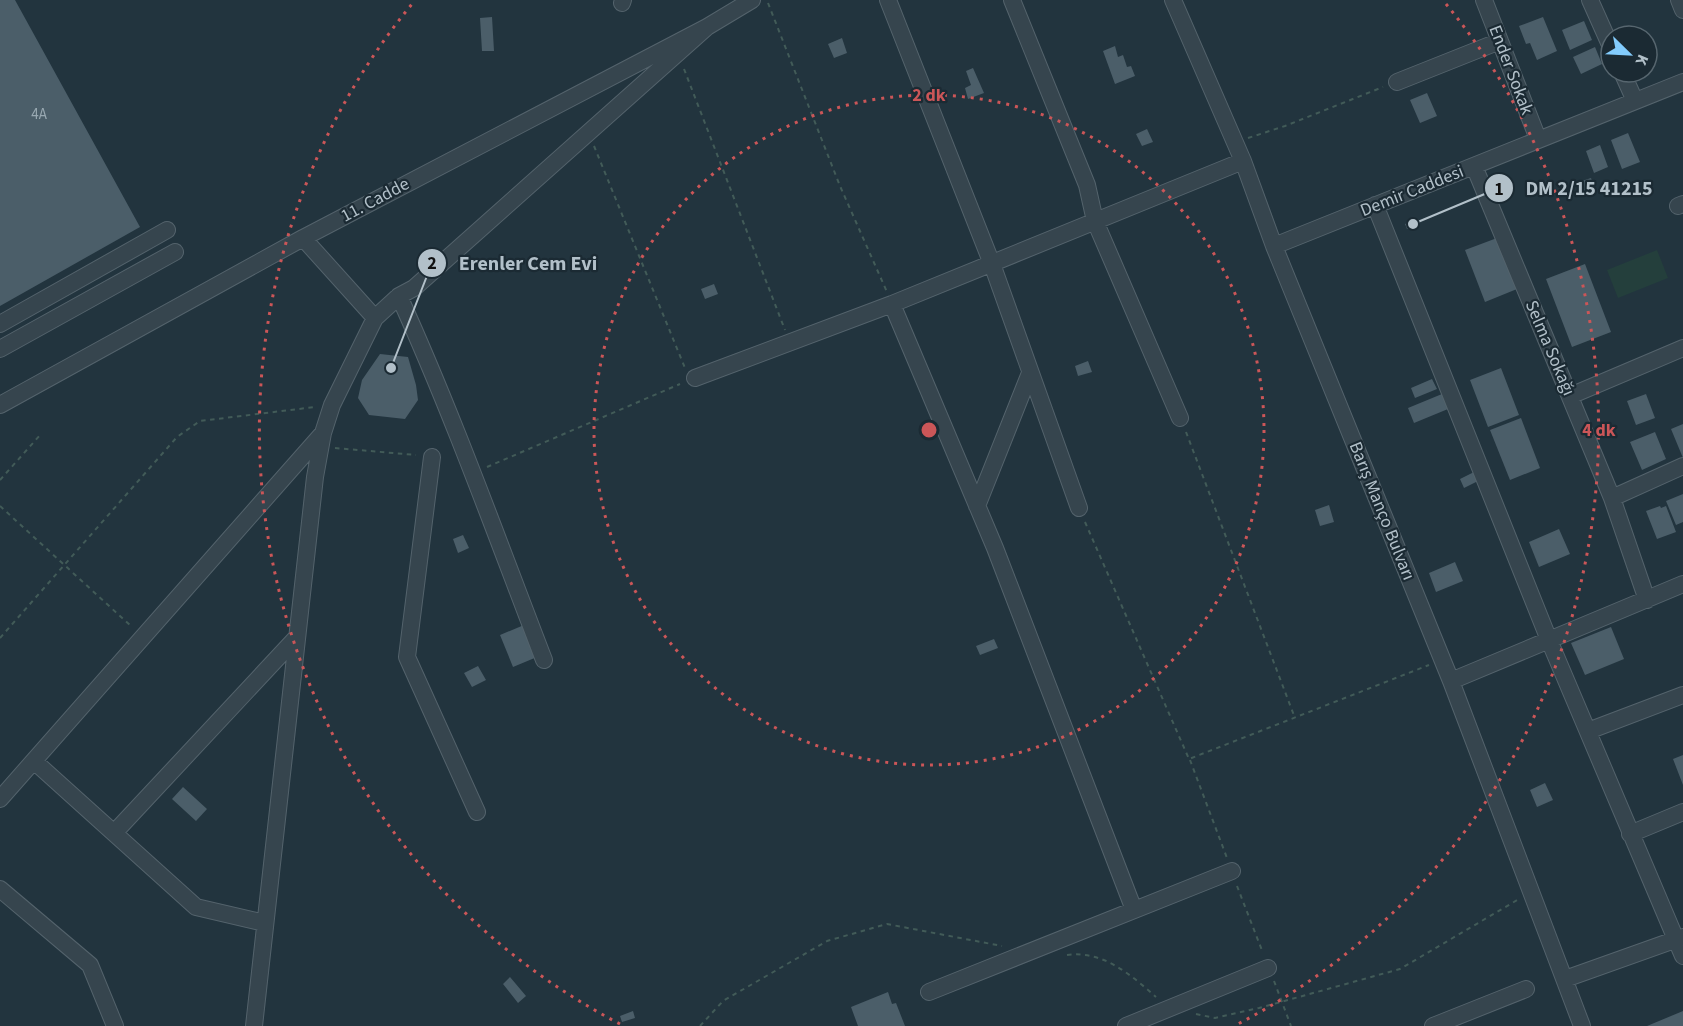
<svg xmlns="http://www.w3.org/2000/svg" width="1683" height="1026" font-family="'Source Sans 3',sans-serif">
<rect width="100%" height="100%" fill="#22343e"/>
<path fill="#243f3c" d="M1657,250L1668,278L1618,298L1607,270Z"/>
<path fill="#4b5e69" d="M0,0H15L140,227L0,306Z
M492,17L494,51H482L480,18Z
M1543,17L1557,51L1537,60L1530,43L1526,44L1519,26Z
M1584,21L1592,40L1570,50L1562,30Z
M1639,28L1643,36H1621Z
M842,38L847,53L834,58L828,44Z
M1115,46L1118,57L1123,55L1127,67L1131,66L1135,76L1115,84L1103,51Z
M1595,47L1602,64L1581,74L1573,57Z
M973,68L984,93L968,99L965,88L971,85L966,71Z
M1427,93L1437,116L1420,123L1410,100Z
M1147,129L1153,142L1142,146L1136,134Z
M1628,133L1640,162L1622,169L1611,140Z
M1600,145L1608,167L1594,173L1586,151Z
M1591,178L1594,187L1583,191L1579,182Z
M1418,219L1420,224L1407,229L1405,224Z
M1497,238L1517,289L1485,302L1465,250Z
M1585,264L1611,332L1572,347L1546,279Z
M714,284L718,294L705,299L701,289Z
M380,354L408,357L416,385L418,400L405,419L369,415L358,398L362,380Z
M1088,361L1092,372L1078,376L1075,366Z
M1501,368L1519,415L1488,427L1470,380Z
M1432,379L1437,389L1415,398L1411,388Z
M1442,394L1448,409L1414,423L1408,408Z
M1646,394L1655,418L1636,425L1627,401Z
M1521,418L1540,468L1510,480L1490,430Z
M1683,424V458L1671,429Z
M1655,432L1666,459L1642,470L1630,442Z
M1474,472L1478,481L1464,488L1460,479Z
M1683,494V522L1676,525L1666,501Z
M1329,505L1334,522L1320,526L1315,510Z
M1660,506L1661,508L1666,506L1676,532L1657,539L1646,511Z
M1559,529L1570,554L1539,567L1529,542Z
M463,535L469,548L458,553L453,539Z
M1455,562L1463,581L1436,592L1429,573Z
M524,625L537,657L513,667L500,635Z
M1611,627L1624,659L1585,675L1571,643Z
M994,639L998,648L980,655L976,646Z
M478,666L486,680L472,687L464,673Z
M1683,755V785L1673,759Z
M1545,783L1553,800L1537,807L1530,790Z
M183,787L207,809L196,821L172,799Z
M510,977L526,996L518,1003L503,984Z
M888,992L892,1004L896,1003L905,1026H858L851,1007Z
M633,1011L635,1018L622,1022L620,1016Z
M1683,1011V1026H1647Z"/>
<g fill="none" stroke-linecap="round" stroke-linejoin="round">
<defs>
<path id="minor" d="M888,0L992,264L1079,508
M1012,0L1087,185L1095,221L1180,418
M1173,0L1243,161L1274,246L1451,681L1582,1026
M1484,0L1538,139
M1590,0L1611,47
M1679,0L1683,10
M622,3L623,0
M1622,72L1635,101
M1397,82L1500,41
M1474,166L1612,498L1647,600
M1375,205L1549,640L1683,956
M1678,206L1683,204
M303,238L375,318
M1274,246L1683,82
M399,296C453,415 497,538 544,660
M892,304L995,548L1134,910
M0,324L167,230
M0,349L175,252
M695,378L892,304L1243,161
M1570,396L1683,348
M0,405L303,238L707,27L752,0
M432,457L407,657L477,812
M1612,498L1683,466
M977,506L1030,373
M1451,681L1683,584
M1588,731L1683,695
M34,761L196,907L265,923
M0,799L323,433
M114,833L297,637
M1630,834L1683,812
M0,889L90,965L115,1026
M1565,979L1683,937
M929,992L1232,871
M254,1026L315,477L323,433L332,405L375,318L399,296L414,288L707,27
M1126,1026L1268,968
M1433,1026L1526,989"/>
</defs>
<use href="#minor" stroke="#54636c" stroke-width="18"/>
<path stroke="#425b58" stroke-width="2" stroke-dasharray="4.5 4.5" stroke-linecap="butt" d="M768,3L840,186L887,292
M684,69L785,330
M1248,138L1285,126L1383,87
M594,146L685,368
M1186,432L1295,718
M335,448L416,455
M487,467L680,384
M0,480L41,434
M0,506L132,627
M1085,522L1189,759L1429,665
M0,638L177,437L200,421L315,407
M1190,760L1227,858
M1237,886L1263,953
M1067,955C1103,950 1131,975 1156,997
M1274,981L1291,1026
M1196,1014L1215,1018L1259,1008L1400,969L1519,899
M700,1026L723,1001L827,941L887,924L1002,946"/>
<use href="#minor" stroke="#36454e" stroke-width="16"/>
</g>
<g fill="none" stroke="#cb5658" stroke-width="3" stroke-dasharray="3 6">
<circle cx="929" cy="430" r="335"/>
<path d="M620 1024A670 670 0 0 1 412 4M1446 4A670 670 0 0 1 1238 1024"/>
</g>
<g text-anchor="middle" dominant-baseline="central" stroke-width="4.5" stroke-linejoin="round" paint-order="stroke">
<g font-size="15" fill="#98a8b1">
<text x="39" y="114">4A</text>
</g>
<g font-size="18" fill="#b2c0c9" stroke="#1b2a33">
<text transform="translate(1511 70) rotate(69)">Ender Sokak</text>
<text transform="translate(1412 191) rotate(-22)">Demir Caddesi</text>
<text transform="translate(375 200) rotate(-28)">11. Cadde</text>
<text transform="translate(1550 348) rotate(67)">Selma Sokağı</text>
<text transform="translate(1382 511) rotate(68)">Barış Manço Bulvarı</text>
</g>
</g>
<circle cx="929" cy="430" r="9" fill="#cb5658" stroke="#1b2a33" stroke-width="3"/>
<g font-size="18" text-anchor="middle" font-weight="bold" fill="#cb5658" stroke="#1b2a33" stroke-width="4.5" stroke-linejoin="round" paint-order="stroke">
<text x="929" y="101">2 dk</text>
<text x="1599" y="436">4 dk</text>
</g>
<path fill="none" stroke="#b2c0c9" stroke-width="2" d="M1413 224L1499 188M391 368L432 263"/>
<g fill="#b2c0c9" stroke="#1b2a33" stroke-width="2">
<circle cx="1413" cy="224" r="6"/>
<circle cx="391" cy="368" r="6"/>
<circle cx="1499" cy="188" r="15"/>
<circle cx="432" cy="263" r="15"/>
</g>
<g font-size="18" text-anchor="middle" font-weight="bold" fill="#111">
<text x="1499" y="195">1</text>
<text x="432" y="269">2</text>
</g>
<g font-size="20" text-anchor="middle" font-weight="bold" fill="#b2c0c9" stroke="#1b2a33" stroke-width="4.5" stroke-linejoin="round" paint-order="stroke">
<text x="1589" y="195">DM 2/15 41215</text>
<text x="528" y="270">Erenler Cem Evi</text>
</g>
<g transform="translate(1629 54) rotate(114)"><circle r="28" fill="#1b2a33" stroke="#57666f" stroke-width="1.5"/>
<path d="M0-4.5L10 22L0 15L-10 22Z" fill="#83ccfd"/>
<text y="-9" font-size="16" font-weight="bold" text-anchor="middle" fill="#b2c0c9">K</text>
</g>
</svg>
